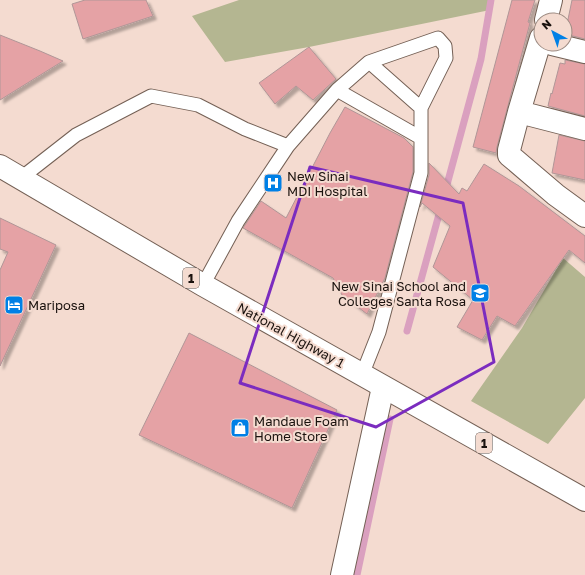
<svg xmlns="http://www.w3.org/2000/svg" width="585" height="575" font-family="'Golos Text',sans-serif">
<defs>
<filter id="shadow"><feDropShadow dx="3.5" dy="3.5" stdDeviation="1" flood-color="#0004"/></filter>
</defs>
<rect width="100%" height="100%" fill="#f4dbd0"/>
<path fill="#b4b691" d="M239,0H491L490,10L309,47L225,62L192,16Z
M563,258L585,277V398L548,444L471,401L522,328Z"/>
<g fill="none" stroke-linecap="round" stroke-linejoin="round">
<path stroke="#daa0bf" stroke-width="7" d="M445,192L481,59L491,0
M407,331L441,207
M357,575L390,419"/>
</g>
<path fill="#e5a2a5" stroke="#b09697" filter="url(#shadow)" d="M85,0H146L153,16L83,39L72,4Z
M512,0H535L528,22L530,23L497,147L496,153L473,147Z
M572,0H585V39L565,34Z
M0,35L40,51L63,61L0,100Z
M309,47L336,79L313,100L296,86L275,104L259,83Z
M565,60L585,64V116L548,106L551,93L552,94L560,63L565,64Z
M345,107L404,138L413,147V172L385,278L367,314L342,295L333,278L243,228L261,201L286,218L330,133Z
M559,135L585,141V180L552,173Z
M429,163L459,194L462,188L467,191L484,164L519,186L585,236V263L569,250L515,326L497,316L482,340L457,327L473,300L433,267L450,226L422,203L420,207L429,175Z
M0,218L56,245L0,366V270L8,252L0,249Z
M189,333L337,410L292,508L139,435Z"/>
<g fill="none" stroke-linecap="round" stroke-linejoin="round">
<defs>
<path id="service" d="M369,62L438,38L445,46L446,58L421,108
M337,90L369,62L421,108V138
M21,178L76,135L151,96L198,105L245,129L288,146
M203,285L238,221L288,146L337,90L421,138V173L379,332L362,375"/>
<path id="minor" d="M546,20L551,0
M541,38L519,112L585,129
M552,44L585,52
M519,112L509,150V155L556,195L585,216
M342,575L383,387"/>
<path id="trunk" d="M0,166L203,285L585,500"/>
</defs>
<use href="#service" stroke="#746055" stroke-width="15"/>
<use href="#minor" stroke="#746055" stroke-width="24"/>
<use href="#trunk" stroke="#746055" stroke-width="24"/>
<use href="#service" stroke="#fff" stroke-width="13"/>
<use href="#minor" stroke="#fff" stroke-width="22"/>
<use href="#trunk" stroke="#fff" stroke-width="22"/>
</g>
<path fill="none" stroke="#7b2cbf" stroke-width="3" stroke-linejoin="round" d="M310,167L463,203L494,362L376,427L240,383Z"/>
<defs>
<symbol id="hospital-square" viewBox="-11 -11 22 22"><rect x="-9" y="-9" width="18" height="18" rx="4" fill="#0080e6" stroke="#f4dbd0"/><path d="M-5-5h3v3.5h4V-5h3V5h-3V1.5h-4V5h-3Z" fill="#fff"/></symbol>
<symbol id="university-square" viewBox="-11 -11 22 22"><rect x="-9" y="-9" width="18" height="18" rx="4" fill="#0080e6" stroke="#f4dbd0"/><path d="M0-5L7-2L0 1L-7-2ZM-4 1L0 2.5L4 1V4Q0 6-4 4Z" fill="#fff"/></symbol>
<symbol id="hotel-square" viewBox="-11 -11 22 22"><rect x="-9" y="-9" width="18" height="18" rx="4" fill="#0080e6" stroke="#f4dbd0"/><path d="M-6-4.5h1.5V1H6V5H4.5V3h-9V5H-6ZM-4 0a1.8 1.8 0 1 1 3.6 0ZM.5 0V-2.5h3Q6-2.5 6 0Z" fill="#fff"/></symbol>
<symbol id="shop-square" viewBox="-11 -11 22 22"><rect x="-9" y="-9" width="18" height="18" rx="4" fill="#0080e6" stroke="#f4dbd0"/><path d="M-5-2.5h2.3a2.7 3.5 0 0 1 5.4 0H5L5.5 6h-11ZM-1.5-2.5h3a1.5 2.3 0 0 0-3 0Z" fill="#fff"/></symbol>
</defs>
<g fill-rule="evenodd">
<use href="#hospital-square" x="262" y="172" width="22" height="22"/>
<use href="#university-square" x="469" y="282" width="22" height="22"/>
<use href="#hotel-square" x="3" y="294" width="22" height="22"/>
<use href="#shop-square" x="229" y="417" width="22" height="22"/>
</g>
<g text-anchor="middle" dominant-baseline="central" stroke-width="4" stroke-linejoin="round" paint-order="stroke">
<g fill="#f4dbd0" stroke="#5b4e48" stroke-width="1">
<rect x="183" y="268" width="16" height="20" rx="3"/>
<rect x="476" y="433" width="16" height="20" rx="3"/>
</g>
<g font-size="12" font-weight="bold" fill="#1a120e">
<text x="191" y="278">1</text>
<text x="484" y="443">1</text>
</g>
<g font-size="13" fill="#1a120e" stroke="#f4dbd0" text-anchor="start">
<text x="287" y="176">New Sinai<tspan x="287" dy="15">MDI Hospital</tspan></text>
<text x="466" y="286" text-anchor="end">New Sinai School and<tspan x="466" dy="15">Colleges Santa Rosa</tspan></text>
<text x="28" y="305">Mariposa</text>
<text x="254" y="421">Mandaue Foam<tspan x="254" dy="15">Home Store</tspan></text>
</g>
<g font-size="13" fill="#1a120e" stroke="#f4dbd0">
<text transform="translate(291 335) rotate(29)">National Highway 1</text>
</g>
</g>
<g transform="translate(553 32) rotate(319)"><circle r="19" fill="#f4dbd0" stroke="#9d8b82"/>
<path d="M0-3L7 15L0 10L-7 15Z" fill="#0080e6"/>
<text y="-6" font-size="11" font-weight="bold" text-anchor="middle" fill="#1a120e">N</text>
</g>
</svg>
